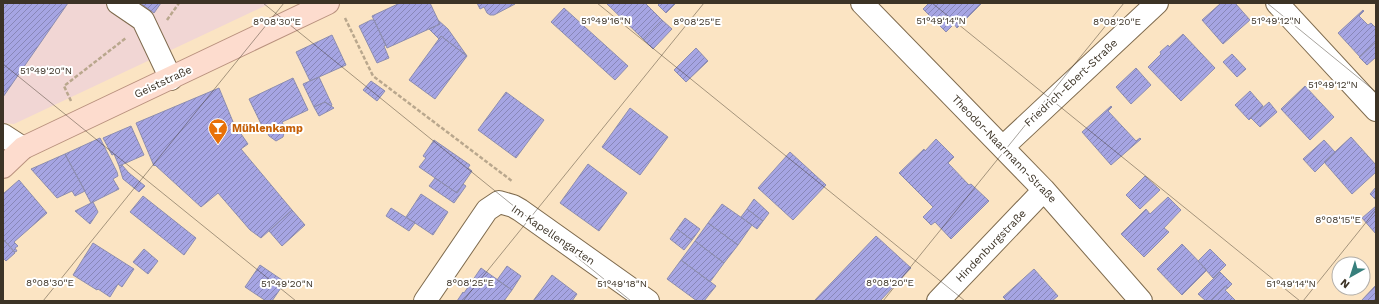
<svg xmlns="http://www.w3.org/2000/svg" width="1379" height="304" font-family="'Work Sans',sans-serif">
<defs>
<pattern id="building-hatch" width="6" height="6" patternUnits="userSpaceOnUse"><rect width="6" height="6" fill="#a6a5e3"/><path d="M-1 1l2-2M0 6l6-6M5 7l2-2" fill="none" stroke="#8887b8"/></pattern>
</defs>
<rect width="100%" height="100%" fill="#fbe4c3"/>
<path fill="#f1d6d4" d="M3,3H271L14,124L3,123Z"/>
<path fill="url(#building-hatch)" stroke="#8d8daf" d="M3,3H68L3,97Z
M140,3H161L154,13Z
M400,3H430L440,24L387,48L372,16Z
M477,3H515V4L494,15H490L487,13L484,7L480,9Z
M606,3H645L662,20L643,39Z
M660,3H676L666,13L658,5Z
M929,3H982L957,28L954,24L946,32L923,9Z
M1221,3H1235L1250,20L1223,44L1202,20Z
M564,8L628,66L615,80L551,22Z
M1363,10L1364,11L1359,16L1368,25L1371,23L1376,28V42L1360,57L1338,33Z
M371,20H374L386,45L384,46L389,58L377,63L359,26Z
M438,20L448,29L467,56L441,36L439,39L429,29L440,24Z
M662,20L672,29L653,49L643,39Z
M1183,34L1215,68L1181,101L1148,67L1161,54L1160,52L1168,45L1169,47Z
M332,35L346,65L310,81L296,52Z
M441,36L467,56L435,99L409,80Z
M1376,42V57L1367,65L1359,57Z
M696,48L708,61L686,82L674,70Z
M1232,54L1246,69L1237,77L1223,62Z
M1136,68L1151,85L1131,104L1116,87Z
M319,77L332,105L331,106L325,102L314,107L303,84Z
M293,78L308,110L282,122L285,128L283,137L276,141L269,136L266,129L264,130L249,99Z
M371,81L385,91L377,101L363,90Z
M1305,86L1334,117L1310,140L1281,109Z
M219,88L236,129L237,128L248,144L241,149L292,210L261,238L250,230L218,193L201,207L155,165L154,166L136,123Z
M1250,91L1263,106L1249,120L1235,105Z
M506,92L544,120L516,158L478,130Z
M325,102L334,108L319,116L314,107Z
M1269,102L1277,112L1260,127L1251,118Z
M1111,106L1112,107L1108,111L1136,141L1140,138L1141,139L1111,165L1082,132Z
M630,108L668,137L640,175L602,147Z
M131,126L144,155L119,166L114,154L112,155L103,138Z
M1351,137L1376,165V172L1352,194L1324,162Z
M100,138L117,172L118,176L113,179L119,189L91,203L65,154Z
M936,139L954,157L948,163L969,185L971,184L989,201L951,239L935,222L931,225L923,217L933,207L899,173L924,149L925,151Z
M434,140L470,165L468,168L472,171L457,193L419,167L426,158L423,156Z
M1324,140L1335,152L1315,172L1303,159Z
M790,152L826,185L793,220L758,188Z
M65,154L85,191L75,196L72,191L57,198L31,169Z
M588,164L627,193L599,231L560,203Z
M122,165L129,173L145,186L139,192L123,179L119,166Z
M1145,176L1160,190L1140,209L1126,195Z
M435,178L457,193L463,184L466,186L454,203L429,186Z
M19,180L47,213L14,242L18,246L15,248L17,251L15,252L3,239V194Z
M1376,187V200L1370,194Z
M421,194L448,212L433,235L406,217Z
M143,196L196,238L184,255L130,212Z
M1168,197L1181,210L1164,228L1169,232L1144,257L1121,234L1146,209L1150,214Z
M754,199L769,213L763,221L747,209Z
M93,202L98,212L90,224L75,211Z
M722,204L752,225L738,245L708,223Z
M1376,206V234L1362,218Z
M391,208L415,223L409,231L386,216Z
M747,209L763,221L757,229L741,217Z
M292,210L305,225L282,246L269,231Z
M685,218L700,229L692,240L677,229Z
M708,223L738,245L724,263L695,241Z
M677,229L692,240L684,250L670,239Z
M876,236L911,268L880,301H814Z
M3,239L15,253L6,261L3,258Z
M695,241L724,263L710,282L681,260Z
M93,243L134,269L122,287L118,284L110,297L98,289L97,290L73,275Z
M1182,244L1207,270L1182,295L1157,269Z
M144,249L158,261L148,274L133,262Z
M1210,249L1226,265L1213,278L1198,261Z
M681,260L716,286L704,301H697L667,279Z
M260,265L285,282L272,301H266L245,287Z
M507,266L521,276L512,290L497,280Z
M481,268L512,290L504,301H457L463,292L464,293Z
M1034,269L1058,296L1052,301H1007L1003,297Z
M1220,272L1232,284L1228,288L1225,286L1210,301H1206L1198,294Z
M552,275L577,294L572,301H533Z
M1376,285V299L1374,301H1361Z
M1225,286L1228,288L1225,290L1236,301H1210Z"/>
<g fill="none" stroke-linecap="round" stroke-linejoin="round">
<defs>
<path id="minor" d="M118,3L143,20L171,79
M862,3L1044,190L1141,301
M1277,3L1376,110
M3,135L23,148
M1003,147L1157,3
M425,301L487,210L499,202L513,206L520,210L648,301
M938,301L1044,190"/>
<path id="major" d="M3,167L23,148L328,3"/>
</defs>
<use href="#minor" stroke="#7f6b4e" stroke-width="24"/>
<use href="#major" stroke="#b9917e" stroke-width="24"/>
<path stroke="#b9a78d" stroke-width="2.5" stroke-dasharray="4 2" stroke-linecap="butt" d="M345,18L373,76L512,181
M167,20L179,3
M71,101L64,86L126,38"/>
<use href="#minor" stroke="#fff" stroke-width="22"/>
<use href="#major" stroke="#fddcce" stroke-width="22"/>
</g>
<path fill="none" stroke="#3c3326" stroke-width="1" stroke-opacity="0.45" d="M263,3L631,301M597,3L965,301M932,3L1300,301M1267,3L1376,92M3,64L296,301M43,301L284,3M463,301L704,3M883,301L1124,3M1303,301L1376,210"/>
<defs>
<symbol id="bar-pin" viewBox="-11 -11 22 30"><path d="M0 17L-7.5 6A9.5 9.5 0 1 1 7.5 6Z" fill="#e8710a" stroke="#fff"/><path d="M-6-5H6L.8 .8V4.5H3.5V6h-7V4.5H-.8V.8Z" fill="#fff"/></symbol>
</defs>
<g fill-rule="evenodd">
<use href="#bar-pin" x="207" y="117" width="22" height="30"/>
</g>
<g text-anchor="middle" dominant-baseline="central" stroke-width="4" stroke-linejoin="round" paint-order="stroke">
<g font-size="11" fill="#3c3326" stroke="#fff">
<text transform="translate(163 82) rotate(-25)">Geiststraße</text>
<text transform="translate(1071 83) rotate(-43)">Friedrich-Ebert-Straße</text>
<text transform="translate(1004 149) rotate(46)">Theodor-Naarmann-Straße</text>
<text transform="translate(553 235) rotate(34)">Im Kapellengarten</text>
<text transform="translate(991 246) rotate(-46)">Hindenburgstraße</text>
</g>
<g font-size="11" font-weight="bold" fill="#c56008" stroke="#fff" text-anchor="start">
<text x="232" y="128">Mühlenkamp</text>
</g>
</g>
<g font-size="10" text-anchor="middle" fill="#3c3326" stroke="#fff" stroke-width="4" stroke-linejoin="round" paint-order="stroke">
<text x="1276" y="24">51°49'12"N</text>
<text x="606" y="24">51°49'16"N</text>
<text x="941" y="24">51°49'14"N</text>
<text x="277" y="25">8°08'30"E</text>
<text x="697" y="25">8°08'25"E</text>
<text x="1117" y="25">8°08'20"E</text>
<text x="46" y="74">51°49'20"N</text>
<text x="1333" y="88">51°49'12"N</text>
<text x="1338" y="223">8°08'15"E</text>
<text x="50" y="286">8°08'30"E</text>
<text x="470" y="286">8°08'25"E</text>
<text x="890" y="286">8°08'20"E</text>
<text x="287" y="287">51°49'20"N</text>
<text x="622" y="287">51°49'18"N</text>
<text x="1291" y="287">51°49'14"N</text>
</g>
<rect width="1379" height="304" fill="none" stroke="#3c3326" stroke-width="8"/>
<g transform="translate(1351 276) rotate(219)"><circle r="19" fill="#ffffff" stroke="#b1ada8"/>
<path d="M0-3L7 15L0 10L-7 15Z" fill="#377f7c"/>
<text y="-6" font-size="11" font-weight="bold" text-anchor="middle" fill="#3c3326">N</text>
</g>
</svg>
